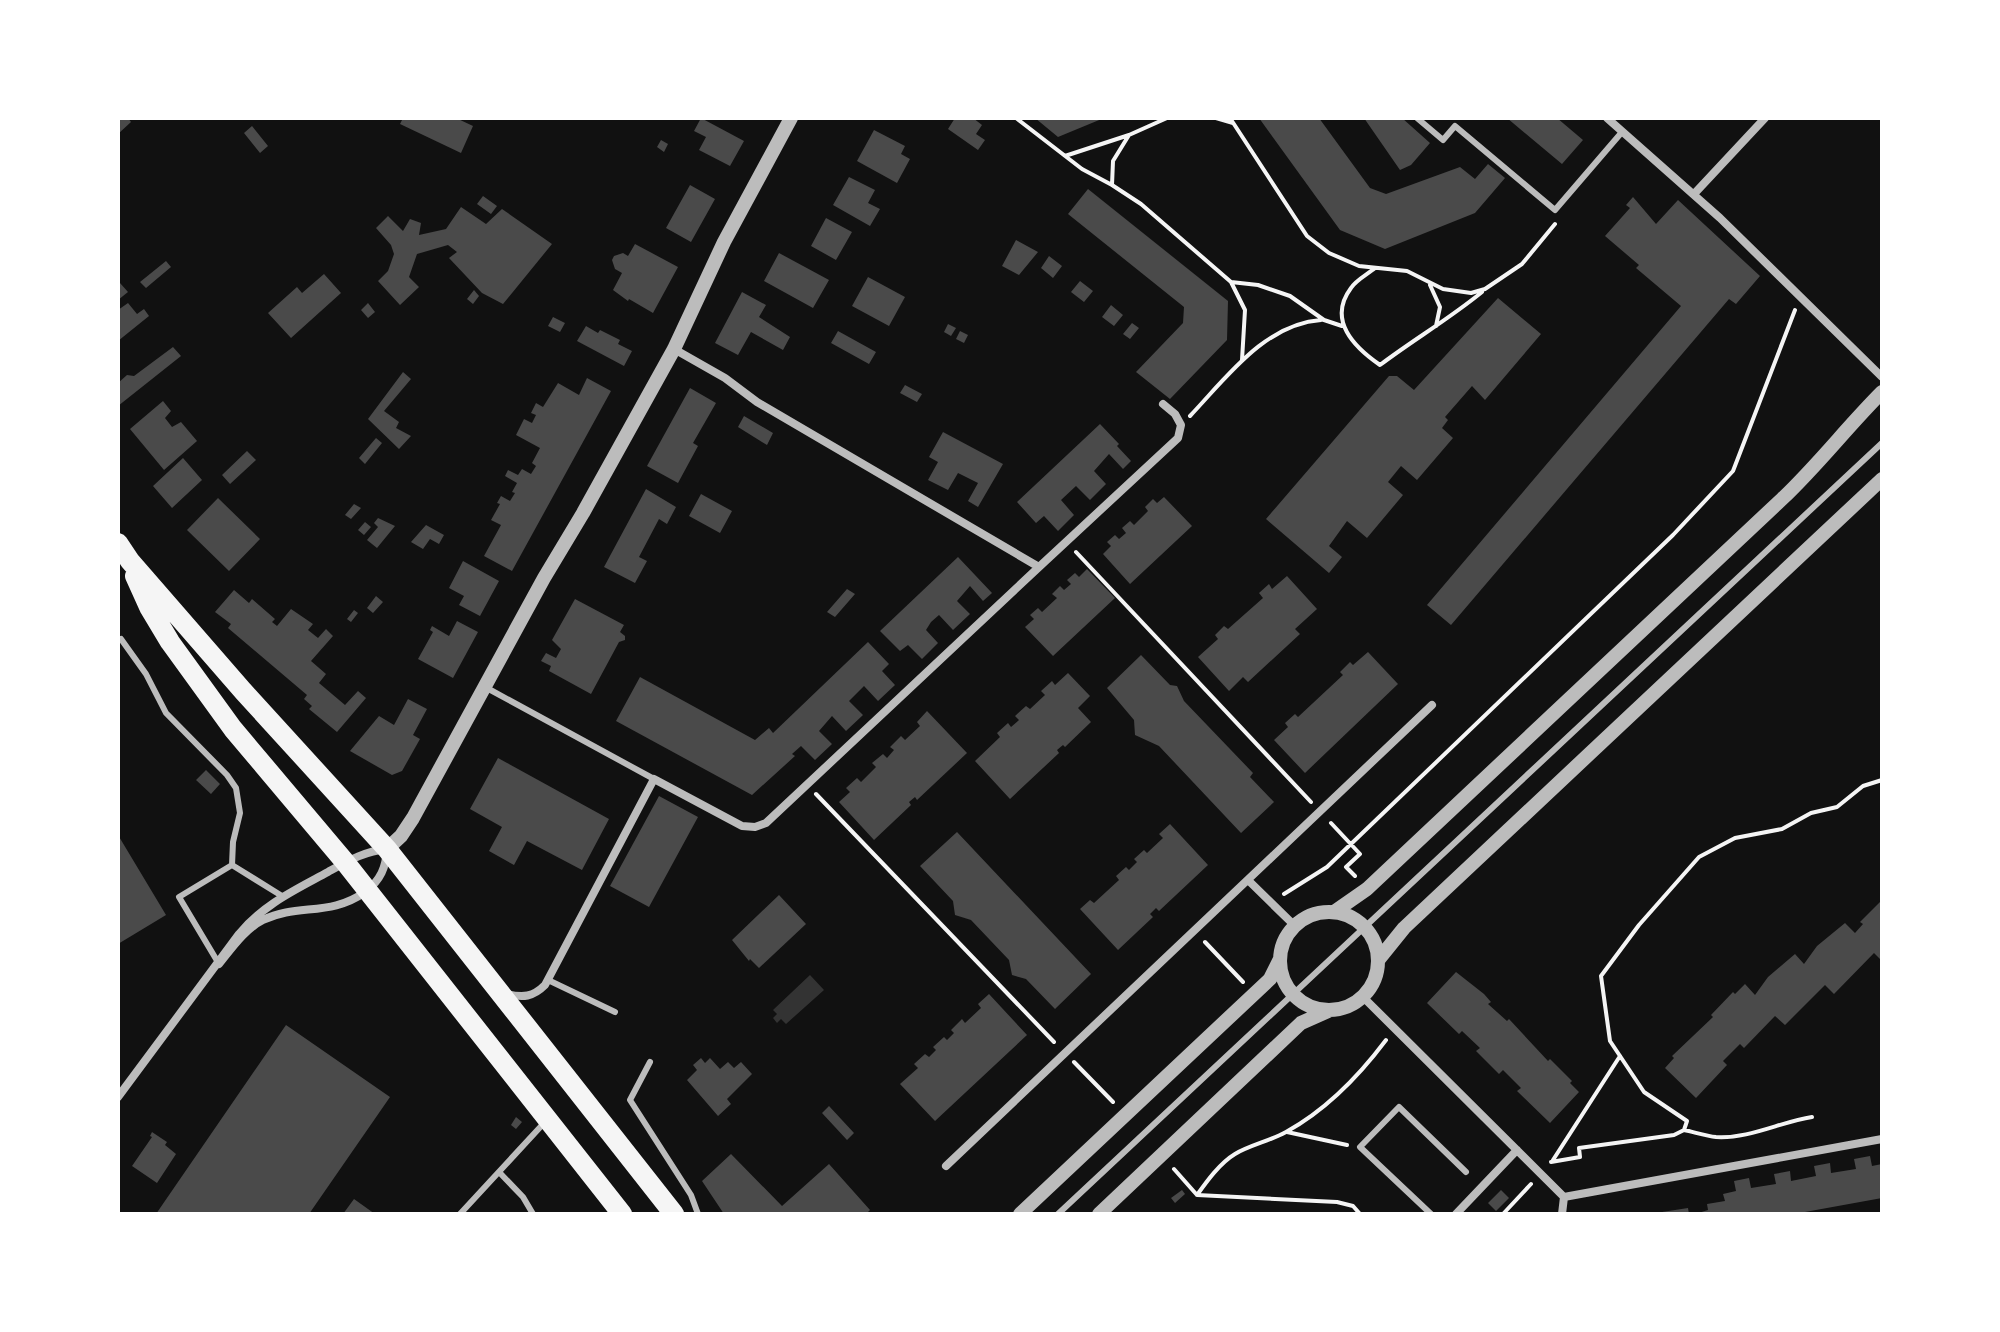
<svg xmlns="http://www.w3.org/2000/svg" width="2000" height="1332" font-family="'IBM Plex Sans',sans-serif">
<rect width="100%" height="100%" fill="#111"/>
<path fill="#333" d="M810,975L824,990L786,1024L781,1019L777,1023L773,1018L777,1014L773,1010Z"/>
<path fill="#4a4a4a" d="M118,118H128L131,122L118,134Z
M403,118H456L473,126L461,153L400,124Z
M701,118L744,141L730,166L699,150L706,137L694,131Z
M955,118H973L982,125L976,134L985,140L978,150L948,129Z
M1035,118H1104L1058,137Z
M1259,118H1319L1370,188L1386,194L1460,167L1475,179L1488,164L1505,178L1475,213L1385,249L1340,230Z
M1364,118H1402L1430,143L1411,165L1400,170Z
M1507,118H1557L1583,140L1562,164Z
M252,126L268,146L260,153L244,133Z
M874,130L905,146L901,154L910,159L897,183L857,161Z
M661,140L668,144L664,152L657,147Z
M849,177L875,190L868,203L880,209L870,226L833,205Z
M690,185L715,199L691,242L666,228Z
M1088,189L1228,301L1227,340L1170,399L1136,372L1183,323L1184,307L1068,214Z
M483,196L497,206L491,214L477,204Z
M1633,197L1656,224L1678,200L1760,276L1736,304L1729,299L1451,625L1427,605L1681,306L1636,268L1639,265L1605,236L1630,208L1626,205Z
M461,207L486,224L502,209L552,244L503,304L482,293L449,258L457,252L448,245L417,254L409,277L419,287L400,305L378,281L388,271L394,254L391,245L376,228L388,216L403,231L410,219L421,223L419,235L446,229Z
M826,218L852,232L836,260L811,246Z
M1016,240L1038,252L1019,275L1002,266Z
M635,244L678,267L653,313L629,299L628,301L613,290L622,273L615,269L612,260L614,256L623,253L628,256Z
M779,253L829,280L813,308L764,281Z
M1049,256L1062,266L1053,278L1041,268Z
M166,261L171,267L146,288L140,282Z
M324,274L341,293L291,338L268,313L297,287L302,293Z
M868,277L905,297L889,326L852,306Z
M1080,281L1093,291L1084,302L1071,292Z
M120,283L128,292L118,300V285Z
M474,290L479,296L473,304L467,299Z
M742,292L766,305L759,317L790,337L783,350L751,332L738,355L715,343Z
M1498,298L1541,334L1485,400L1472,386L1445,417L1448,420L1442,428L1453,438L1417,480L1401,466L1388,482L1403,495L1367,538L1347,521L1329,546L1342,557L1329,573L1266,519L1389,376H1397L1414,390Z
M128,303L137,314L144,309L149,316L118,341V310Z
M368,303L375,312L368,318L361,310Z
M1111,305L1123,315L1114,326L1102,317Z
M553,317L565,323L560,332L548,326Z
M1132,323L1139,328L1130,339L1123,334Z
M948,324L956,328L951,336L944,332Z
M586,326L598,333L600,330L620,340L618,344L632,351L624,366L577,341Z
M838,331L876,352L869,364L831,343Z
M960,331L968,335L964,343L956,339Z
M173,347L181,356L118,406V383L127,375L134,376Z
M403,372L411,379L384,411L399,422L396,428L411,436L399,449L368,419Z
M587,378L611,391L512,571L484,556L501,525L491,520L500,504L497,503L501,496L510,501L515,493L512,492L517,483L505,476L508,470L518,475L522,469L531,474L536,466L532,463L540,448L516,435L524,419L532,423L536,415L531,413L536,403L543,407L558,383L579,395Z
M905,385L922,394L917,402L900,393Z
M690,388L716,403L693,443L698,446L678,483L647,466Z
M163,401L171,411L165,418L172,427L181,422L197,441L164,470L130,429Z
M744,416L773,433L767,445L738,427Z
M1100,424L1119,444L1117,446L1131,461L1123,469L1109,454L1094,471L1106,484L1090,500L1076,486L1061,500L1074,515L1058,531L1044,516L1036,523L1017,502Z
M943,432L1003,464L978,507L968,501L978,483L958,473L948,490L928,480L938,462L929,457Z
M376,438L382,443L365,464L359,458Z
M247,451L256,460L230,484L222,475Z
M183,458L202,480L172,508L153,486Z
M646,489L676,507L667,524L659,519L639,557L647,561L635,583L604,567Z
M701,494L732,511L720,533L689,516Z
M1164,497L1192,526L1130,584L1103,554L1111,546L1107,542L1115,535L1119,539L1126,533L1122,528L1130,521L1134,525L1148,511L1145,507L1153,499L1157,503Z
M218,498L260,539L229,571L187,530Z
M354,504L361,508L351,519L345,515Z
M378,518L395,526L377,548L367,540L378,527L374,523Z
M365,522L371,527L364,535L358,530Z
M426,525L444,535L439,544L430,539L423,549L411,542Z
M958,557L992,593L983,601L970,586L957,601L970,614L953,630L939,615L931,622L926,630L938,643L922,659L908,645L900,651L880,631Z
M463,561L499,581L480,616L459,605L464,596L449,588Z
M1087,569L1115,598L1053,656L1025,627L1034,619L1030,615L1038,608L1042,612L1057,598L1052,594L1060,586L1064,590L1071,584L1067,580L1075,573L1079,577Z
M1287,576L1317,609L1295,629L1300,634L1248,682L1243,677L1229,691L1198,657L1218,639L1215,635L1224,626L1228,629L1263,598L1259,593L1269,584L1272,589Z
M847,589L855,594L835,617L827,612Z
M234,590L249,603L252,599L275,619L272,622L277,626L291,609L313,624L308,630L318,638L326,629L333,636L311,661L326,674L319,683L345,705L358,691L366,698L337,732L309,709L312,706L304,699L307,695L228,628L231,624L215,612Z
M376,596L383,602L373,613L367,608Z
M575,599L624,625L620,632L625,636V640L619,642L591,694L549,671L551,666L541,661L546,653L556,658L561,649L552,640Z
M354,610L358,613L351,622L347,619Z
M457,621L478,632L453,678L418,659L433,632L430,630L432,626L449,636Z
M868,642L889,664L882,671L895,685L878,701L864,686L849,701L863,715L846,731L832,716L819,731L832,744L815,760L801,746L792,754L795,756L752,795L616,721L640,677L755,740L769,728L773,733Z
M1368,652L1398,684L1305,773L1274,740L1288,727L1285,723L1295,714L1298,717L1343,675L1340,672L1350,662L1353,665Z
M1141,655L1170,685L1177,686L1184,701L1253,773L1250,777L1274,802L1241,833L1159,746L1135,735L1134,720L1107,688Z
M1068,673L1090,696L1078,708L1091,722L1065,747L1063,745L1057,750L1059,753L1010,799L975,761L1000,737L997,733L1008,723L1011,727L1019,720L1015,716L1026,706L1030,709L1045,695L1041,691L1052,681L1055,685Z
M408,699L427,709L413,735L420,739L402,771L392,775L350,751L379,716L394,725Z
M927,711L967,753L917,800L915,797L909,802L911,805L874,840L839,802L850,792L846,788L857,778L861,782L876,767L872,763L883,754L887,758L894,750L890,747L901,736L905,740L920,726L917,722Z
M498,758L609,819L582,870L527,841L514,865L489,851L502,827L470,809Z
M206,770L220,784L211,794L196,780Z
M659,796L698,817L649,907L610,886Z
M1170,824L1208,865L1159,911L1156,908L1150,914L1153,917L1118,950L1080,909L1090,900L1094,903L1119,880L1116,876L1126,867L1129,870L1137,862L1134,859L1144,850L1147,853L1163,838L1159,834Z
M957,832L1091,974L1055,1009L1026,979L1012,975L1009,960L971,920L955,915L953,901L920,866Z
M118,835L166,915L118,944Z
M779,895L806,924L759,968L750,959L749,961L732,940Z
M1882,900V961L1874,953L1834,994L1825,985L1785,1025L1775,1016L1744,1048L1740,1044L1723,1061L1727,1065L1696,1098L1665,1068L1674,1058L1672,1056L1713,1017L1711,1015L1733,992L1735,994L1745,984L1755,995L1768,977L1795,954L1804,964L1817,946L1845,923L1855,933L1863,924L1860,922Z
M1456,972L1484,994L1491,1002L1488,1004L1507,1021L1509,1019L1548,1061L1550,1059L1572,1081L1570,1083L1579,1092L1550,1123L1517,1091L1521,1088L1503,1070L1499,1074L1476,1051L1480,1048L1462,1031L1459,1034L1427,1003Z
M989,994L1027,1035L935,1121L900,1084L918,1068L914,1064L925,1054L929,1057L936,1050L933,1047L944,1037L947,1040L954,1033L951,1030L962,1019L965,1023L981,1008L978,1004Z
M286,1025L390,1097L309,1214H156Z
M701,1058L705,1063L710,1058L720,1069L728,1062L734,1068L741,1062L752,1074L727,1099L731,1104L718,1116L687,1080L697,1070L693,1065Z
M829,1106L854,1133L847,1140L822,1113Z
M516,1117L522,1122L516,1129L511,1125Z
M152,1132L167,1142L165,1145L176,1154L157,1183L132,1166L152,1137L150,1136Z
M731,1154L782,1206L829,1164L870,1210L866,1214H724L702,1181Z
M1870,1156L1872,1166L1882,1164V1198L1794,1214H1695L1708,1210L1707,1204L1725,1201L1723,1194L1736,1191L1734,1181L1749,1178L1751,1188L1776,1184L1774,1174L1790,1171L1791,1181L1816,1176L1814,1166L1830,1163L1831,1173L1856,1169L1854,1159Z
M1182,1190L1185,1194L1175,1203L1171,1198Z
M1501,1190L1509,1198L1496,1211L1488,1203Z
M354,1199L375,1214H343Z
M1688,1208L1689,1214H1662V1212Z"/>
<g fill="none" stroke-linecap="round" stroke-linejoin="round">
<path stroke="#f5f5f5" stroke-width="4" d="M1016,118L1082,169L1112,185L1141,204L1231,282L1258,285L1290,296L1324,320L1342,326
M1216,118L1233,123
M1230,118L1307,236L1329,253L1359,266L1407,271L1443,289L1471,293L1485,289L1522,264L1555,224
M1065,156L1129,135L1167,118
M1112,185L1113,161L1129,135
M1375,268C1368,274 1356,280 1351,288C1327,320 1354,347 1380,365C1413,340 1449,319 1482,292
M1231,282L1245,310L1242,360
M1430,285L1440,307L1436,326
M1190,416C1227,377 1265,324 1321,320
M1076,552L1311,802
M816,794L1054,1042
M1331,823L1360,854L1346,867L1355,876
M1284,894L1327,867L1673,535L1733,471L1795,310
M1205,942L1243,982
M1074,1062L1113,1102
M1812,1117C1780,1122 1749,1139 1716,1137C1706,1136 1694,1132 1684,1130L1687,1121L1644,1092L1610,1041L1601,976L1639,925L1699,857L1735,838L1782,829L1811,813L1837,807L1863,786L1882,780
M1287,1132L1347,1145
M1553,1160L1620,1056
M1551,1162L1580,1157L1579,1148L1674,1135L1684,1130
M1174,1169L1197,1195C1207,1181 1220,1163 1235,1154C1250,1145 1270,1141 1286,1132C1326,1110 1359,1076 1386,1040
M1197,1195L1337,1202L1353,1206L1360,1214
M1503,1214L1531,1184"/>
<path stroke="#bcbcbc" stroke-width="6" d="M1417,118L1443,140L1455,126L1555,210L1622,132
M121,639L146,674L166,713L227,775L236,788L240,813L233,842L232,865L179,897L219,964
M485,687L654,779
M232,865L282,896
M548,980L615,1012
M650,1062L630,1100L691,1195L698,1214
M499,1172L523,1197L533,1214
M460,1214L544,1123
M1058,1214L1882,443
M1431,1214L1360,1147L1399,1107L1466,1172"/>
<path stroke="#bcbcbc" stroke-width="8" d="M1607,118L1720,218L1882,377
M1694,194L1765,118
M1039,567L1178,438L1181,425L1175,414L1163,404
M1249,881L1295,926
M507,994C523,998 533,997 545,985L654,779L742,826L755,827L766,823L1039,567L757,402L725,378L674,349
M1363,997L1564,1197
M118,1097L239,934C264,904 295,890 328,872C348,861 365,851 387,849C386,867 381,880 365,892C330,917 298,903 263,920C245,929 232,948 219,964
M946,1166L1432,705
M1564,1197L1882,1139
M1456,1214L1517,1150
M1562,1214L1564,1197"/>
<path stroke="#bcbcbc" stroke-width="14" d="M387,849L401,836L413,818L544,578L583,513L674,349L724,242L791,118
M1280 961a49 49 0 1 1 98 0a49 49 0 1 1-98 0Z
M1334,912L1367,889L1782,499C1818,465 1847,427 1882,392
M1379,959L1404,928L1882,479
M1020,1214L1270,979L1280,959
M1099,1214L1301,1023L1328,1011"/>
<path stroke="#f5f5f5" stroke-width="20" d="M118,543L130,561L243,691L387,849L674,1214
M135,576L149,607L170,642L233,729L345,862L622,1214"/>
</g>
<rect width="2000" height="1332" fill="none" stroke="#ffffff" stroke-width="240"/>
</svg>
